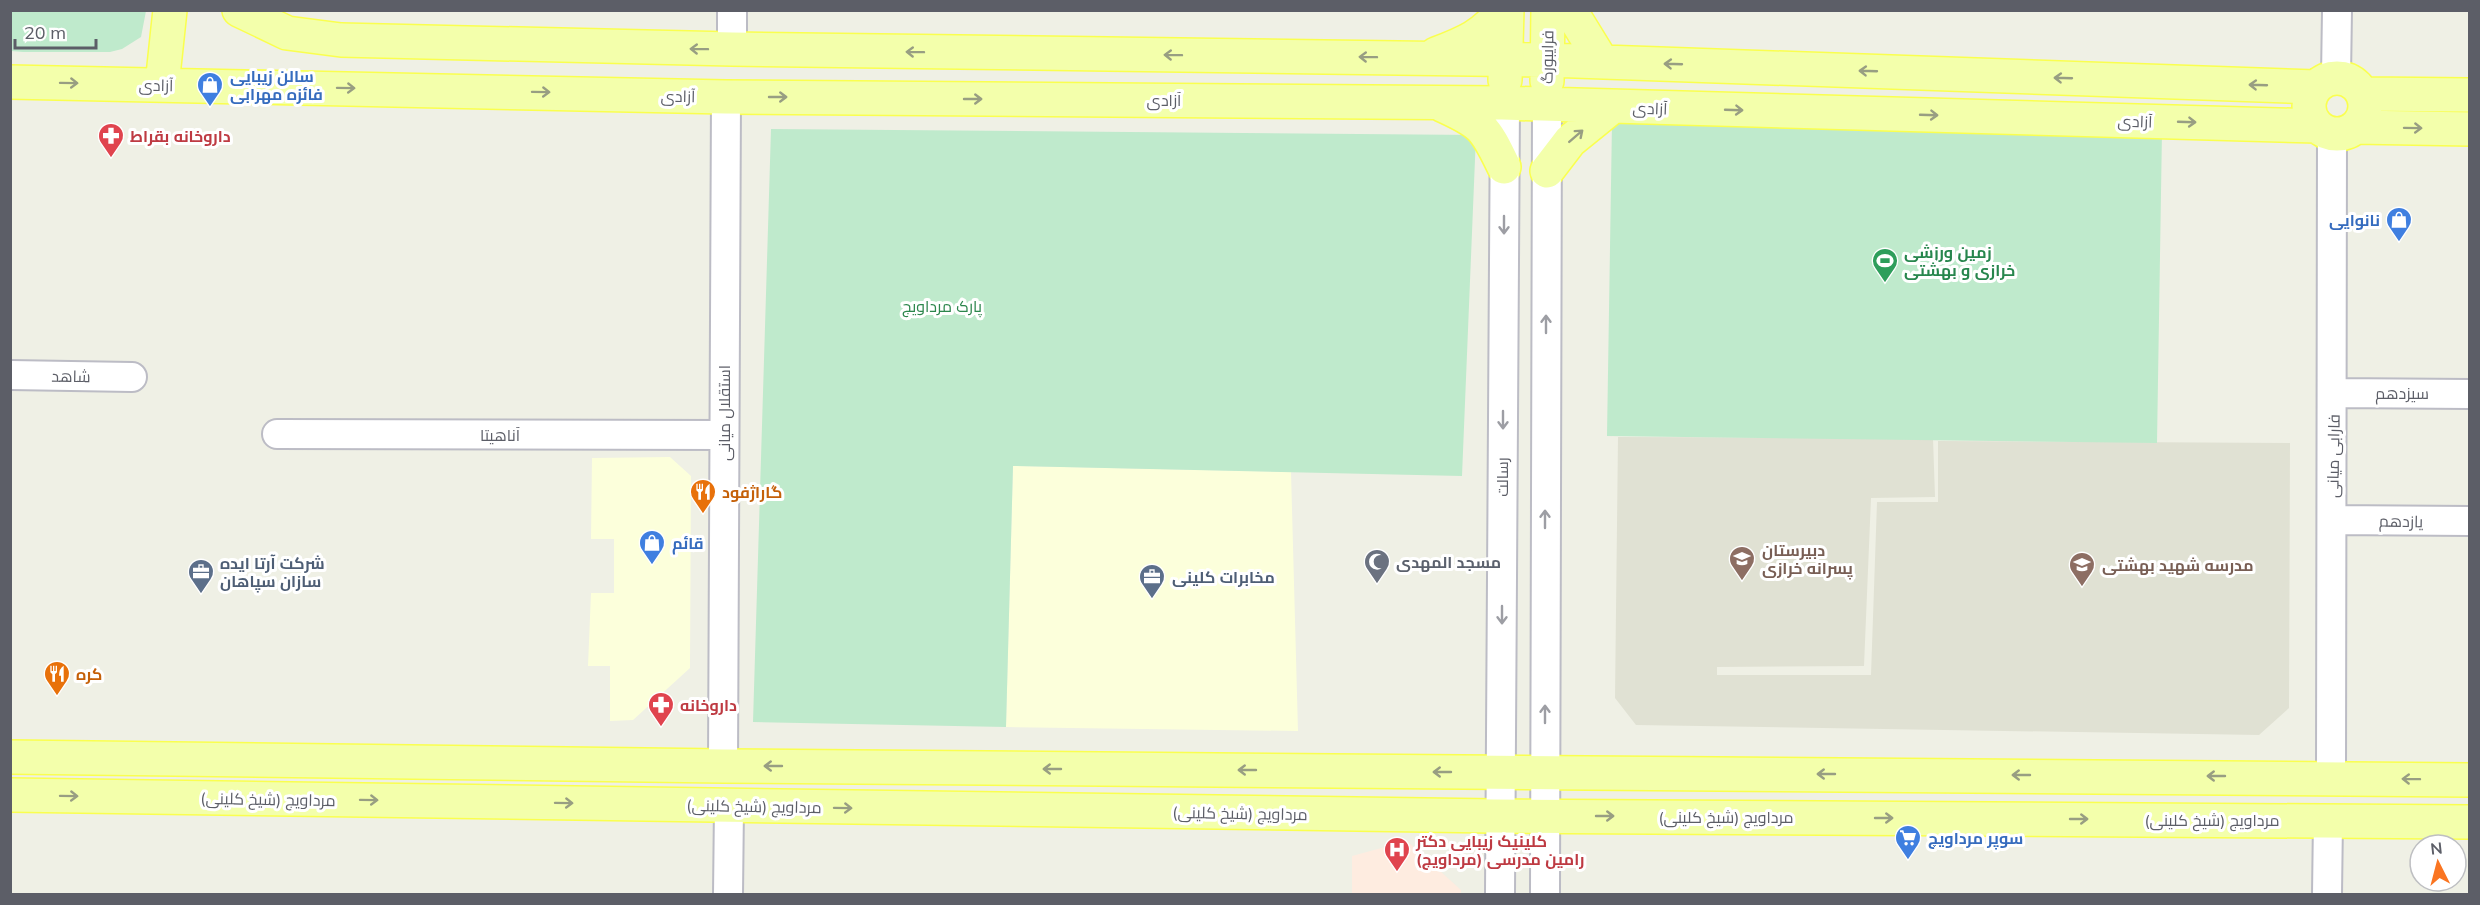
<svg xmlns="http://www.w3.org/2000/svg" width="2480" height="905" font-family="Mulish,Cairo,sans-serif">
<rect width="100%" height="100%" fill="#eff0e5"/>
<path fill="#fcffdb" d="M670,457L691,476L690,668L633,720L610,721V666H588L591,593H614V539H591L592,458Z
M1013,466L1291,472L1298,731L1006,727Z"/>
<path fill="#e0e1d3" d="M1618,437L1933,438L1935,497L1871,498L1864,666L1717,667V675H1871L1877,502H1938V441L2290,443L2289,708L2259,735L1636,725L1615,698Z"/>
<path fill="#feece0" d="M1407,841L1461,890V894H1352V856Z"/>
<path fill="#bfeacc" d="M10,11L11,10L146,11L141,37L122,49L110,52H23L11,51Z
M1612,122L2162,131L2157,443L1607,436Z
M771,129L1476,135L1462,476L1013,466L1006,727L753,722Z"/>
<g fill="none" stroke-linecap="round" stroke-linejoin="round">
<defs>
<path id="minor" d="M732,49V10
M2336,77L2337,10
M10,375L132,377
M2334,393L2470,394
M277,434L724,435
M2332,520L2470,521
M723,766L726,97
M2331,777L2332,134
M728,894L729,806
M1500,894L1505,103
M1545,894L1547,104
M2327,894L2328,820"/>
<path id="major" d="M239,10L287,33L341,40L732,49L1547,60L2316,87
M1570,10L1602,62
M1436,54C1462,44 1486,35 1502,10
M2309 106a28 28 0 1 1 56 0a28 28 0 1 1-56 0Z
M1505,80L1507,10
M1547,81L1548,10
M10,82L726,97L1502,103L2317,126
M162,85L170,10
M2364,94L2470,95
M1442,105C1482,123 1485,127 1504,167
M2356,127L2470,129
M1547,171L1570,141L1612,107
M10,757L723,766L2470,780
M10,795L1494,816L2470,822"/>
</defs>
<use href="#minor" stroke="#bcbcc5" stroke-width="32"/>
<use href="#major" stroke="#faff4f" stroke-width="36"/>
<use href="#minor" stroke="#fff" stroke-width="28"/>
<use href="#major" stroke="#f3ffab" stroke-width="33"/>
</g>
<defs><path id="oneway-shaft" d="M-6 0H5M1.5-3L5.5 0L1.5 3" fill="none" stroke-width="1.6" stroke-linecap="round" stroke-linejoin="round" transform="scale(1.5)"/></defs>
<g stroke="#989e82">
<use href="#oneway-shaft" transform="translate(699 49) rotate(-179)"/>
<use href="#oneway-shaft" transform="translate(915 52) rotate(-179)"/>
<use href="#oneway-shaft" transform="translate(1173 55) rotate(-179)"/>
<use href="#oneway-shaft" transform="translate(1368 57) rotate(-179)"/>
<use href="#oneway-shaft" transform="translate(1673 64) rotate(-178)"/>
<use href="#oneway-shaft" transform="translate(1868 71) rotate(-178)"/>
<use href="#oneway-shaft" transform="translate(2063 78) rotate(-178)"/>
<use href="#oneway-shaft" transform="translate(69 83) rotate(1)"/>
<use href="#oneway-shaft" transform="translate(2258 85) rotate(-178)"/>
<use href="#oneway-shaft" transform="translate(346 88) rotate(1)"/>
<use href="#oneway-shaft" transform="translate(541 92) rotate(1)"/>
<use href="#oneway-shaft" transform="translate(778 97)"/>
<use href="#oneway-shaft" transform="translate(973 99)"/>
<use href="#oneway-shaft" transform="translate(1734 110) rotate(2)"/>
<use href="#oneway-shaft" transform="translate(1929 115) rotate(2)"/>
<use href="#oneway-shaft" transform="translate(2187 122) rotate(2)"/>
<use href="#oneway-shaft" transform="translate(2413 128) rotate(1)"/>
<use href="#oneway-shaft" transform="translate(1576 136) rotate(-41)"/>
<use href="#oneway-shaft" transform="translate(773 766) rotate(-180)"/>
<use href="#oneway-shaft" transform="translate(1052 769) rotate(-180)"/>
<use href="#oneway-shaft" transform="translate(1247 770) rotate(-180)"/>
<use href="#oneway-shaft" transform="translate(1442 772) rotate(-180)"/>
<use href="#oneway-shaft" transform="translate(1826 774) rotate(-180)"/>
<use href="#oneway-shaft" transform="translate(2021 775) rotate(-180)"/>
<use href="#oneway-shaft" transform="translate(2216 776) rotate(-180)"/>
<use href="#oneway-shaft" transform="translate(2411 779) rotate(-179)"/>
<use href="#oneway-shaft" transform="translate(69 796) rotate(1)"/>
<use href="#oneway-shaft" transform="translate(369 800) rotate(1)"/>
<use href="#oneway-shaft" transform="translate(564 803) rotate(1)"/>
<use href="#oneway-shaft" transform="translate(843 808) rotate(1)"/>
<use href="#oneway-shaft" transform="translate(1605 816)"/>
<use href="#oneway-shaft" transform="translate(1884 818)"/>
<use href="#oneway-shaft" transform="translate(2079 819)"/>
</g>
<g stroke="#9d9ea4">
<use href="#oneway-shaft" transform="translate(1504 225) rotate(90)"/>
<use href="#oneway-shaft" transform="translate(1546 324) rotate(-90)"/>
<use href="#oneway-shaft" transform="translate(1503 420) rotate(90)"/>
<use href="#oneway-shaft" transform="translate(1545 519) rotate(-90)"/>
<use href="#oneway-shaft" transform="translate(1502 615) rotate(90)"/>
<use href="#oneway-shaft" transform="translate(1545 714) rotate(-90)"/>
</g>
<defs>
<symbol id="shop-pin" viewBox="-11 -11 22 30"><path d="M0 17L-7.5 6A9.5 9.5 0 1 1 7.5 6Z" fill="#3f7fe0" stroke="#fff"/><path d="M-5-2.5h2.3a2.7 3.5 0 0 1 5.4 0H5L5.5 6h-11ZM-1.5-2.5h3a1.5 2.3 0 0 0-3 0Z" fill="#fff"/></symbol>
<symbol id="pharmacy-pin" viewBox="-11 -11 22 30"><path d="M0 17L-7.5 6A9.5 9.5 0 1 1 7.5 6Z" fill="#e0444e" stroke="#fff"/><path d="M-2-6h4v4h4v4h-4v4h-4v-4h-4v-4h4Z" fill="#fff"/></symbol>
<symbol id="stadium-pin" viewBox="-11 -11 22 30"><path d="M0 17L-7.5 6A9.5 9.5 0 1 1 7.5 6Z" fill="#2e9e5b" stroke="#fff"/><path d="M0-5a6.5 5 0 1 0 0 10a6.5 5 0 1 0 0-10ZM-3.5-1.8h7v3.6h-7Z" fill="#fff"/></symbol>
<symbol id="restaurant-pin" viewBox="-11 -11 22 30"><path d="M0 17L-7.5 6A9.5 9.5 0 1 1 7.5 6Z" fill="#e8710a" stroke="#fff"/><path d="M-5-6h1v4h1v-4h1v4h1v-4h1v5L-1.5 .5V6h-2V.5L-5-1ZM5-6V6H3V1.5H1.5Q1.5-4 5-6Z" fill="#fff"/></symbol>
<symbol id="school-pin" viewBox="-11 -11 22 30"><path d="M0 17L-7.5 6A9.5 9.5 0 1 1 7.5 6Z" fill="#8d6e63" stroke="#fff"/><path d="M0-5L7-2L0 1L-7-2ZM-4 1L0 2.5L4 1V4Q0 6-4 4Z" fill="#fff"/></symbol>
<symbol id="mosque-pin" viewBox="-11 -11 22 30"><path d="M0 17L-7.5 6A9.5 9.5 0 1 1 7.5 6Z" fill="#6b7280" stroke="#fff"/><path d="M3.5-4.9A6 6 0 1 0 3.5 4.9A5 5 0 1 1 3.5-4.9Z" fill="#fff"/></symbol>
<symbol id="office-pin" viewBox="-11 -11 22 30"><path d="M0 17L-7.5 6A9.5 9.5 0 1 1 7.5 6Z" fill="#5c6f8a" stroke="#fff"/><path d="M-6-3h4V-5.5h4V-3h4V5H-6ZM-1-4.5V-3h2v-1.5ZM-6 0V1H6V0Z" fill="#fff"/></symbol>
<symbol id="supermarket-pin" viewBox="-11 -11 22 30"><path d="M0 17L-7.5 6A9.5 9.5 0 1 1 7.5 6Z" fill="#3f7fe0" stroke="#fff"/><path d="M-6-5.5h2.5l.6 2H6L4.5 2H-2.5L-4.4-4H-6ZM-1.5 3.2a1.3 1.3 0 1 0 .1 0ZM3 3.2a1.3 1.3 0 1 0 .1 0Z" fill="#fff"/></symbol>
<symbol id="hospital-pin" viewBox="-11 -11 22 30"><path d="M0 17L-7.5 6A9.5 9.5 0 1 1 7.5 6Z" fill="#e0444e" stroke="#fff"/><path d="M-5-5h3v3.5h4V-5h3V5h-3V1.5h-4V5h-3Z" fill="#fff"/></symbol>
</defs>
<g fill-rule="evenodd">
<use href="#shop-pin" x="195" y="70" width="30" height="40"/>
<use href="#pharmacy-pin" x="96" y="121" width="30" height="40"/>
<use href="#shop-pin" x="2384" y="205" width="30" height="40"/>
<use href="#stadium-pin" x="1870" y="246" width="30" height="40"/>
<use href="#restaurant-pin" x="688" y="477" width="30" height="40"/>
<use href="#shop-pin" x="637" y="528" width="30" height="40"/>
<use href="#school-pin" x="1727" y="544" width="30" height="40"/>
<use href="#mosque-pin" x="1362" y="547" width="30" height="40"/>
<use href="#school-pin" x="2067" y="550" width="30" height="40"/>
<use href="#office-pin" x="186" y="557" width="30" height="40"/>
<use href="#office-pin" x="1137" y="562" width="30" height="40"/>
<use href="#restaurant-pin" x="42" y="659" width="30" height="40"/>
<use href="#pharmacy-pin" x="646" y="690" width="30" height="40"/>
<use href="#supermarket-pin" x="1893" y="823" width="30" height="40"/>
<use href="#hospital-pin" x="1382" y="835" width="30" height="40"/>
</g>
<g text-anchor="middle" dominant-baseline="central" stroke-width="6" stroke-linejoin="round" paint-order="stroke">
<g font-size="16" fill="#5c5e67" stroke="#fff">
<text transform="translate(1547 57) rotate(-89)">فرایبورگ</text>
<text transform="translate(156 85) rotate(1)">آزادی</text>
<text transform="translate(678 96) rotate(1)">آزادی</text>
<text x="1164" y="100">آزادی</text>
<text transform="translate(1650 108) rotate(2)">آزادی</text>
<text transform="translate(2135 121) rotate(2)">آزادی</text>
<text transform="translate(71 376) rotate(1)">شاهد</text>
<text x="2402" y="393">سیزدهم</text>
<text transform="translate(724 413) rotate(-90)">استقلال میانی</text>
<text x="500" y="435">آناهیتا</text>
<text transform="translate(2333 456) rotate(-89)">فارابی میانی</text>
<text transform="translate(1502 477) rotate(-90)">رسالت</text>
<text transform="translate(2401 521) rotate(1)">یازدهم</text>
<text transform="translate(268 799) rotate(1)">مرداویج (شیخ کلینی)</text>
<text transform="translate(754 806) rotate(1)">مرداویج (شیخ کلینی)</text>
<text transform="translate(1240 813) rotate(1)">مرداویج (شیخ کلینی)</text>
<text x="1726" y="817">مرداویج (شیخ کلینی)</text>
<text x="2212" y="820">مرداویج (شیخ کلینی)</text>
</g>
<g font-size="16" font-weight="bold" fill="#366cbe" stroke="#fff" text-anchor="start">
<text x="230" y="76">سالن زیبایی<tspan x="230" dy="18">فائزه مهرابی</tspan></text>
<text x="2380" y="220" text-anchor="end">نانوایی</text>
<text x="672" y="543">قائم</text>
<text x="1928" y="838">سوپر مرداویچ</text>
</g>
<g font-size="16" font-weight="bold" fill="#be3a42" stroke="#fff" text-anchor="start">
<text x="130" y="136">داروخانه بقراط</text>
<text x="680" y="705">داروخانه</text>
<text x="1416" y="841">کلینیک زیبایی دکتر<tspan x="1416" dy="18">رامین مدرسی (مرداویج)</tspan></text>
</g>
<g font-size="16" font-weight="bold" fill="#27864d" stroke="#fff" text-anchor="start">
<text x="1904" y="252">زمین ورزشی<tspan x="1904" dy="18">خرازی و بهشتی</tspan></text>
</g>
<g font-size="16" fill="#2c864c" stroke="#fff">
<text x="942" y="306">پارک مرداویج</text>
</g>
<g font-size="16" font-weight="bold" fill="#c56008" stroke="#fff" text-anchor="start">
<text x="722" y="492">گاراژفود</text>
<text x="76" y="674">کره</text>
</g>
<g font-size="16" font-weight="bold" fill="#785e54" stroke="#fff" text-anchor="start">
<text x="1762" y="550">دبیرستان<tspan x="1762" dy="18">پسرانه خرازی</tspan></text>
<text x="2102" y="565">مدرسه شهید بهشتی</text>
</g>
<g font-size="16" font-weight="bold" fill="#5b616d" stroke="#fff" text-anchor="start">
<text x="1396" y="562">مسجد المهدی</text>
</g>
<g font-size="16" font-weight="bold" fill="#4e5e75" stroke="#fff" text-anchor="start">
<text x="220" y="563">شرکت آرتا ایده<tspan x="220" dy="18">سازان سپاهان</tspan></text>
<text x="1172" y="577">مخابرات کلینی</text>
</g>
</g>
<rect width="2480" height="905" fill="none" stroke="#5c5e67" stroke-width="24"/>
<g transform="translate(2438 863) rotate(354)"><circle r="28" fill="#ffffff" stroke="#bebfc2" stroke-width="1.5"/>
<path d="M0-4.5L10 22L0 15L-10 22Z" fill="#fa7521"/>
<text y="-9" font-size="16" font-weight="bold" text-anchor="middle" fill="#5c5e67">N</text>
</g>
<path d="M15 39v9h81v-9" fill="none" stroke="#5c5e67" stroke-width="3"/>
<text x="24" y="39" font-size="18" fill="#5c5e67" stroke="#ffffff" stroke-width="4.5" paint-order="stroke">20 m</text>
</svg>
